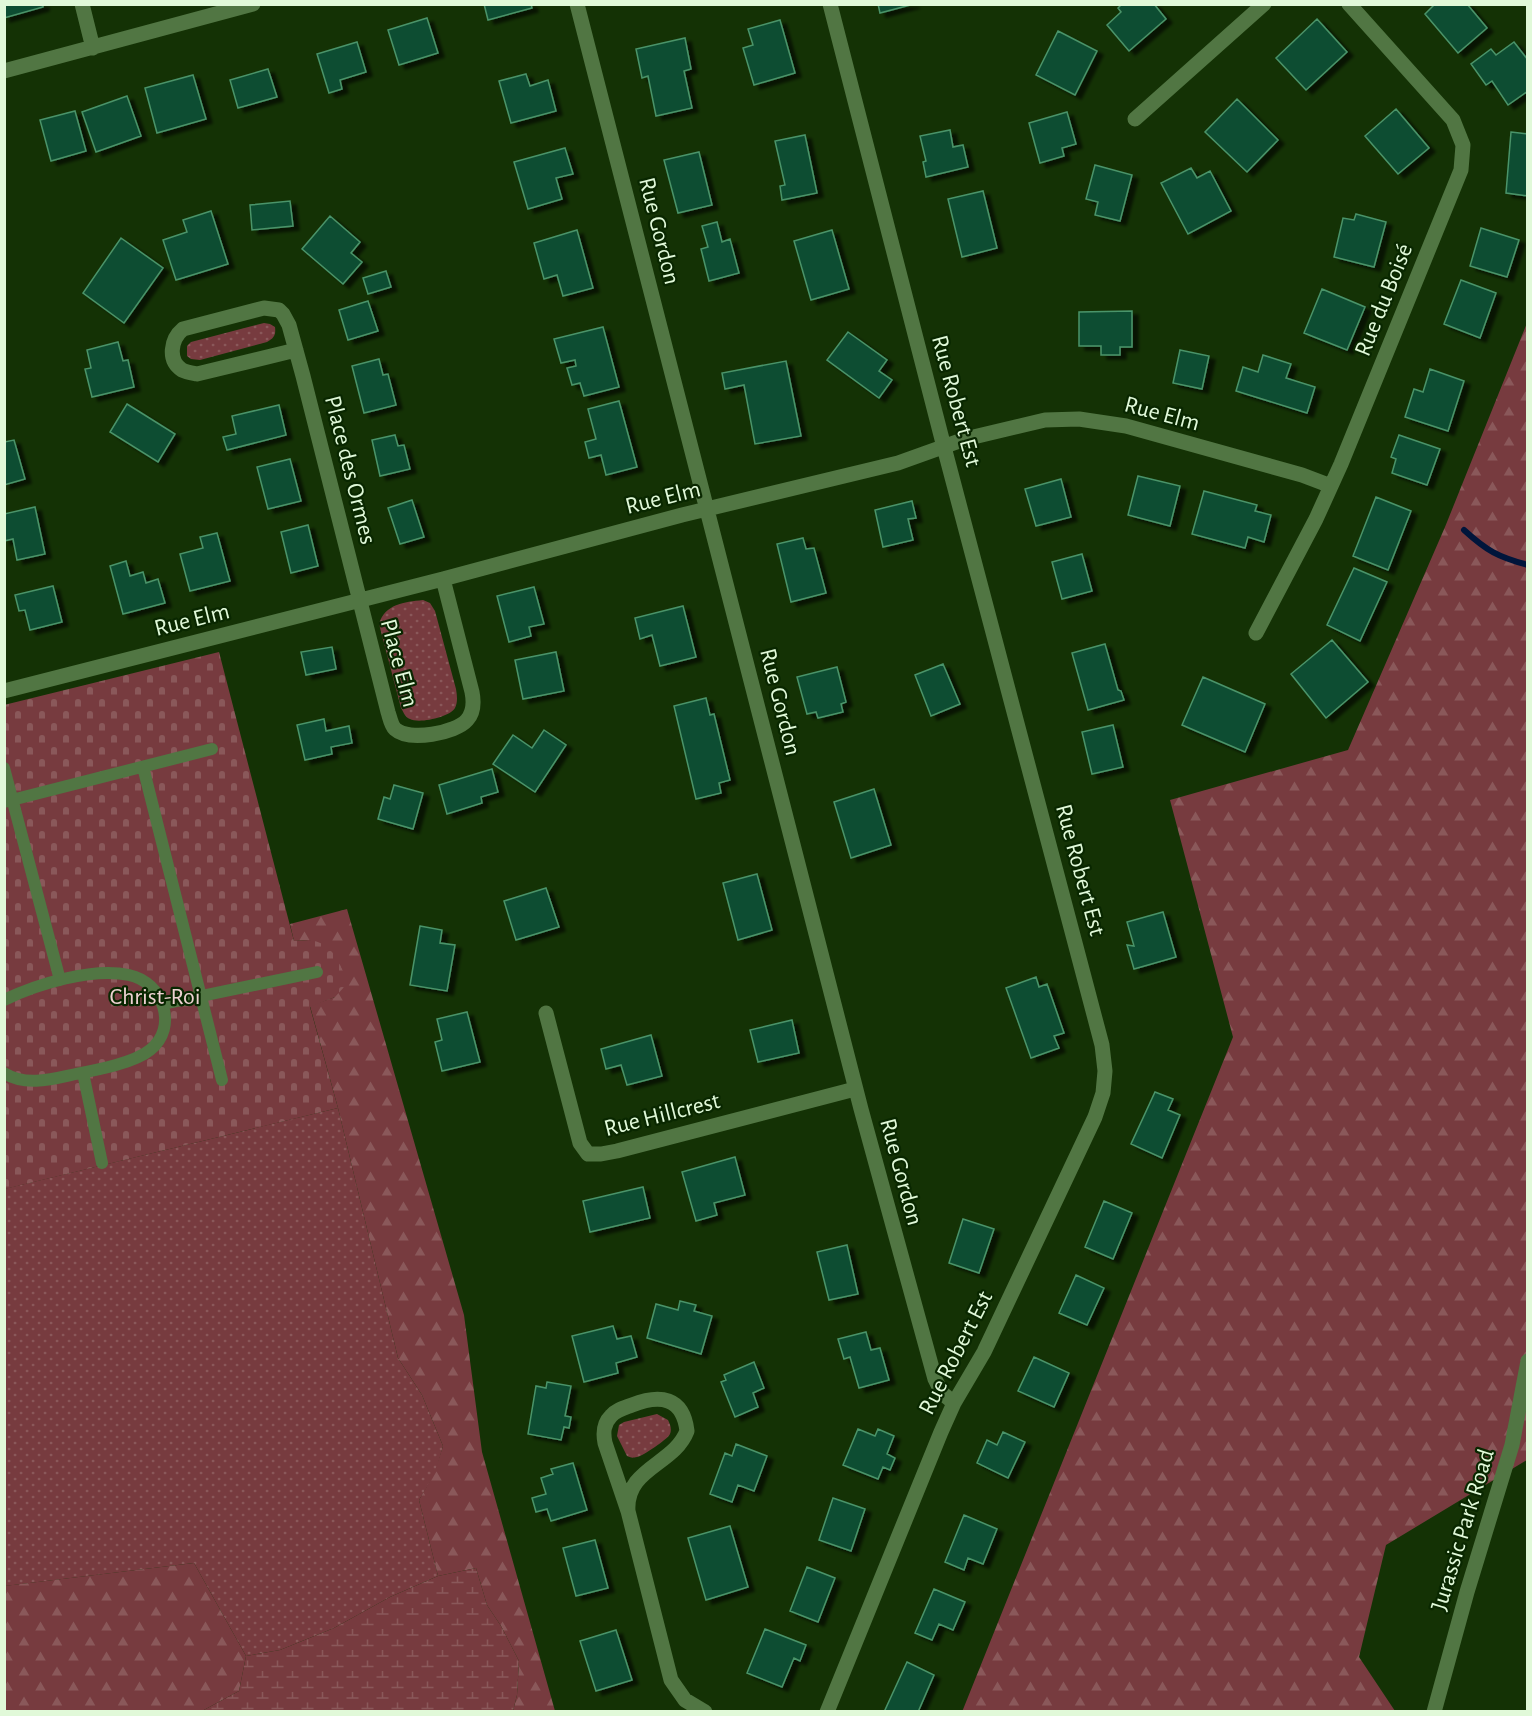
<svg xmlns="http://www.w3.org/2000/svg" width="1532" height="1716" font-family="'Alegreya Sans',sans-serif">
<defs>
<pattern id="grass-dots" width="8" height="8" patternUnits="userSpaceOnUse" patternTransform="scale(1.5)"><rect width="8" height="8" fill="#773b3f"/><path d="M2 2h.1M6 6h.1" fill="none" stroke="#8a585a" stroke-width="1.8" stroke-linecap="round"/></pattern>
<pattern id="forest-firs" width="22" height="20" patternUnits="userSpaceOnUse" patternTransform="scale(1.5)"><rect width="22" height="20" fill="#773b3f"/><path d="M5 1l3.5 6h-7zM16 11l3.5 6h-7z" fill="#8a585a"/></pattern>
<pattern id="wetland-marsh" width="20" height="14" patternUnits="userSpaceOnUse" patternTransform="scale(1.5)"><rect width="20" height="14" fill="#773b3f"/><path d="M1 5h8M5 5V1M11 12h8M15 12V8" fill="none" stroke="#8a585a"/></pattern>
<pattern id="cemetery-stones" width="16" height="16" patternUnits="userSpaceOnUse" patternTransform="scale(1.5)"><rect width="16" height="16" fill="#773b3f"/><path d="M2 7V4a2 2 0 0 1 4 0v3zM10 15v-3a2 2 0 0 1 4 0v3z" fill="#8a585a"/></pattern>
<filter id="shadow"><feDropShadow dx="6" dy="4" stdDeviation="1.5" flood-color="#0009"/></filter>
</defs>
<rect width="100%" height="100%" fill="#143205"/>
<path fill="url(#grass-dots)" d="M264,323L270,324L275,327C276,335 274,338 267,342L200,360L191,359L187,356V346L191,342Z
M423,600L430,603L435,611L456,689C457,695 458,702 455,708C450,717 419,724 410,719C405,717 404,713 401,708L379,624C385,604 404,602 423,600Z
M338,1108L398,1358L422,1395L443,1446L435,1474L419,1500L438,1576L390,1597L334,1628L280,1650L246,1656L194,1563L5,1586L4,1189Z
M657,1414L668,1420C670,1424 672,1429 670,1434C668,1439 643,1456 637,1457C632,1458 632,1458 627,1456L617,1436L619,1425L624,1422Z"/>
<path fill="url(#forest-firs)" d="M1527,323V1460L1386,1545L1359,1657L1395,1711L962,1712L1233,1037L1170,800L1348,750L1445,527Z
M347,909L464,1315L482,1452L555,1711H513L517,1695L519,1661L501,1626L487,1605L476,1568L438,1576L419,1500L434,1474L443,1446L422,1395L398,1358L338,1108L310,1006L335,997L310,940L294,941L290,924Z
M194,1563L246,1656L239,1691L202,1711H5L4,1586Z"/>
<path fill="url(#wetland-marsh)" d="M476,1568L487,1605L501,1626L519,1661L517,1695L513,1711H202L239,1691L246,1656L280,1650L334,1628L390,1597L438,1576Z"/>
<path fill="url(#cemetery-stones)" d="M219,652L294,941C298,941 304,940 309,940C332,942 344,965 345,986L335,997L310,1007L338,1108L5,1189L4,705Z"/>
<g fill="none" stroke-linecap="round" stroke-linejoin="round">
<path stroke="#00153b" stroke-width="6" d="M1464,530C1487,551 1498,557 1528,565"/>
</g>
<path fill="#114d30" stroke="#4a946a" stroke-width="1.5" filter="url(#shadow)" d="M4,4H43V7L4,18Z
M484,4H531L532,8L488,20Z
M878,4H914L880,13Z
M1122,4H1154L1166,19L1129,51L1107,25L1121,12L1118,8Z
M1435,4H1467L1487,28L1458,53L1425,14Z
M427,18L438,53L399,65L388,30Z
M1317,19L1347,52L1306,90L1276,58Z
M780,20L795,73L754,85L743,48L753,45L748,29Z
M1058,31L1097,51L1075,95L1036,75Z
M685,38L691,69L684,71L692,108L656,116L648,76L642,78L636,49Z
M357,42L366,72L340,80L342,89L329,93L317,54Z
M1514,42L1528,60V91L1508,105L1492,81L1486,85L1471,64L1491,49L1496,55Z
M268,69L277,97L238,108L230,80Z
M526,74L530,86L548,80L556,111L511,123L499,81Z
M193,75L206,119L157,133L145,88Z
M127,96L141,136L96,152L82,112Z
M1237,99L1278,140L1247,172L1205,132Z
M1396,109L1429,148L1398,174L1365,136Z
M75,111L86,151L51,161L40,120Z
M1067,112L1076,144L1062,148L1064,156L1040,163L1029,123Z
M950,130L953,147L963,145L968,167L926,177L923,162L926,161L920,136Z
M1511,132L1528,134V196L1506,193Z
M805,135L817,193L782,200L780,186L785,185L775,141Z
M565,148L573,174L556,178L562,199L528,209L514,162Z
M699,152L712,205L678,213L664,160Z
M1095,165L1132,175L1120,221L1095,215L1098,202L1086,199Z
M1191,168L1197,178L1210,171L1231,211L1188,234L1161,183Z
M983,191L997,248L962,257L948,199Z
M290,201L293,226L252,230L250,205Z
M211,211L228,264L176,280L163,240L187,232L183,220Z
M1356,214L1386,222L1374,267L1334,257L1343,218L1354,220Z
M330,216L360,242L351,253L362,262L343,284L302,249Z
M717,222L722,242L730,239L739,273L709,281L701,249L708,247L702,226Z
M1481,228L1519,240L1507,277L1470,266Z
M577,230L593,288L563,296L557,275L544,279L534,243Z
M832,230L849,289L811,300L794,241Z
M121,238L163,268L124,323L83,293Z
M386,271L391,287L368,294L363,278Z
M1461,280L1496,293L1480,338L1444,324Z
M1322,289L1365,307L1347,350L1304,333Z
M368,301L378,331L348,340L339,310Z
M1132,311V347H1120V355H1101V346H1079V312Z
M603,327L619,387L584,396L580,383L572,385L567,368L576,366L575,360L561,363L554,339Z
M848,332L887,360L879,371L892,380L879,398L827,360Z
M118,342L123,361L128,360L134,387L92,397L85,369L91,368L87,350Z
M1180,350L1209,356L1202,389L1173,383Z
M1263,355L1291,364L1286,378L1315,387L1307,413L1236,391L1243,367L1258,372Z
M379,359L383,375L388,374L396,405L364,413L352,366Z
M786,361L801,436L755,444L744,385L725,389L722,373Z
M1430,369L1464,381L1448,431L1405,417L1414,389L1423,392Z
M619,401L637,467L606,475L601,455L589,458L585,442L596,439L588,409Z
M127,404L175,434L158,462L110,432Z
M279,405L286,435L227,450L223,437L236,434L232,416Z
M395,435L398,446L404,445L410,469L380,476L372,440Z
M1399,435L1440,449L1427,485L1392,473L1396,459L1391,457Z
M14,440L25,479L4,485V442Z
M290,459L301,501L268,509L257,467Z
M1138,476L1180,486L1170,526L1128,515Z
M1061,479L1071,517L1036,526L1025,489Z
M1204,491L1257,505L1255,511L1271,515L1264,542L1248,537L1245,548L1192,534Z
M1376,497L1411,511L1388,570L1353,556Z
M412,500L424,537L400,544L388,508Z
M912,501L916,518L908,519L913,540L883,547L875,510Z
M35,507L45,554L17,560L13,539L4,541V514Z
M308,525L318,566L291,573L281,532Z
M217,533L230,581L190,591L180,554L203,548L200,537Z
M803,538L806,549L814,548L826,593L791,602L777,544Z
M1082,554L1092,591L1062,599L1052,562Z
M126,561L130,576L143,572L146,583L158,579L165,603L123,614L110,566Z
M1354,568L1387,582L1360,641L1327,625Z
M53,586L62,622L30,630L25,610L19,611L15,595Z
M534,587L544,624L529,627L531,636L509,642L497,596Z
M683,606L696,657L660,666L652,635L640,639L635,618Z
M1332,640L1368,682L1326,718L1291,674Z
M1105,644L1118,690L1121,691L1124,700L1088,710L1072,653Z
M332,647L336,669L306,675L301,652Z
M556,652L564,691L523,699L515,660Z
M943,664L960,704L931,716L915,675Z
M837,667L846,702L841,704L843,712L818,718L816,712L807,714L797,677Z
M1203,677L1265,704L1245,752L1182,725Z
M706,698L710,715L714,714L730,780L719,783L721,793L696,799L674,706Z
M324,719L326,731L349,726L352,743L331,747L332,754L305,760L297,725Z
M1113,725L1123,767L1092,774L1082,732Z
M544,730L566,745L535,792L493,764L513,735L532,748Z
M492,769L498,792L481,797L482,803L447,814L439,785Z
M394,785L423,793L413,829L378,819L384,797L390,799Z
M874,789L891,845L851,858L834,802Z
M757,874L772,930L738,940L723,883Z
M546,888L559,927L516,940L504,901Z
M1163,912L1176,957L1134,969L1127,945L1134,946L1127,922Z
M420,926L442,930L440,943L455,945L447,991L410,985Z
M1036,977L1039,987L1047,984L1064,1033L1054,1036L1059,1048L1031,1058L1006,988Z
M467,1012L480,1062L442,1071L435,1042L442,1040L437,1019Z
M792,1020L799,1053L758,1062L750,1030Z
M651,1035L662,1076L627,1085L621,1065L606,1069L601,1049Z
M1155,1092L1173,1099L1168,1110L1180,1115L1162,1158L1131,1144Z
M735,1157L745,1195L714,1203L717,1215L696,1221L682,1172Z
M643,1187L650,1218L590,1232L583,1201Z
M1104,1201L1132,1213L1113,1259L1085,1247Z
M963,1219L994,1229L979,1273L949,1263Z
M847,1245L858,1294L829,1300L817,1252Z
M1076,1275L1104,1288L1087,1325L1059,1313Z
M680,1301L696,1305L694,1311L712,1316L701,1354L647,1338L656,1304L678,1310Z
M613,1326L617,1339L631,1336L637,1357L616,1363L618,1373L584,1382L572,1336Z
M866,1332L871,1350L880,1348L889,1380L859,1388L850,1357L844,1359L838,1339Z
M1034,1357L1069,1373L1054,1407L1018,1391Z
M754,1362L764,1388L753,1393L758,1407L735,1417L721,1382L726,1380L724,1375Z
M547,1382L571,1386L565,1416L571,1417L569,1428L564,1427L561,1440L528,1434L536,1386L546,1388Z
M858,1429L875,1436L878,1429L894,1436L887,1454L895,1458L890,1470L883,1467L878,1479L843,1465Z
M1003,1432L1025,1442L1008,1478L977,1463L987,1440L997,1445Z
M736,1444L767,1456L754,1491L738,1485L732,1502L710,1494L725,1453L732,1456Z
M573,1463L587,1510L551,1521L547,1509L536,1512L532,1498L546,1494L541,1478L553,1474L551,1469Z
M833,1498L865,1509L851,1551L819,1540Z
M964,1515L997,1529L983,1564L968,1558L964,1570L945,1562Z
M730,1526L748,1587L706,1600L688,1538Z
M595,1540L608,1588L576,1596L563,1548Z
M807,1567L835,1578L818,1622L790,1611Z
M934,1589L965,1602L953,1630L939,1624L932,1640L915,1633Z
M765,1629L806,1645L800,1661L794,1658L782,1687L747,1673Z
M616,1630L632,1680L596,1691L580,1641Z
M907,1662L934,1675L918,1712H889L885,1710Z"/>
<g fill="none" stroke-linecap="round" stroke-linejoin="round">
<path stroke="#517643" stroke-width="12" d="M143,767L222,1080
M4,768L60,980
M4,802L212,749
M4,1000C37,984 93,967 129,975C163,982 179,1027 150,1050C134,1063 97,1070 76,1074C53,1079 26,1087 4,1073
M163,1004L317,972
M83,1073L102,1163"/>
<path stroke="#517643" stroke-width="15" d="M82,4L93,48
M577,4L861,1109L935,1379L942,1393L954,1403
M4,71L253,4
M1135,119L1264,4
M296,350L197,374C192,373 186,372 182,370C167,360 171,339 183,329L264,308L279,310L283,314L289,325L303,376L388,712C390,718 391,725 395,729C409,742 456,733 467,720C474,712 474,702 472,692L443,579
M1256,633L1316,519L1341,464L1461,170L1463,145L1453,120L1349,4
M4,691L443,579L682,515L898,463L965,439L1045,420L1079,419L1126,426L1302,475L1331,486
M546,1013L580,1143L588,1154H601L617,1151L855,1089
M628,1511C625,1468 674,1465 687,1431C683,1397 660,1394 632,1405C624,1408 616,1410 611,1416C603,1424 603,1433 605,1443L628,1511L671,1680L685,1700L705,1712
M827,1712L941,1432L954,1403L984,1352L1095,1117L1103,1093L1105,1071L1102,1045L944,447L830,4
M1434,1712L1467,1592L1512,1445L1528,1361"/>
</g>
<g text-anchor="middle" dominant-baseline="central" stroke-width="4.5" stroke-linejoin="round" paint-order="stroke">
<g font-size="24" fill="#e1f9d9" stroke="#092700">
<text transform="translate(659 231) rotate(76)">Rue Gordon</text>
<text transform="translate(1384 300) rotate(-68)">Rue du Boisé</text>
<text transform="translate(956 401) rotate(75)">Rue Robert Est</text>
<text transform="translate(1162 414) rotate(15)">Rue Elm</text>
<text transform="translate(350 470) rotate(76)">Place des Ormes</text>
<text transform="translate(663 498) rotate(-14)">Rue Elm</text>
<text transform="translate(192 620) rotate(-14)">Rue Elm</text>
<text transform="translate(399 663) rotate(75)">Place Elm</text>
<text transform="translate(780 702) rotate(76)">Rue Gordon</text>
<text transform="translate(1080 870) rotate(75)">Rue Robert Est</text>
<text transform="translate(662 1115) rotate(-14)">Rue Hillcrest</text>
<text transform="translate(901 1172) rotate(75)">Rue Gordon</text>
<text transform="translate(956 1353) rotate(-63)">Rue Robert Est</text>
<text transform="translate(1463 1530) rotate(-73)">Jurassic Park Road</text>
</g>
<g font-size="24" fill="#efd2d2" stroke="#092700">
<text x="155" y="997">Christ-Roi</text>
</g>
</g>
<rect width="1532" height="1716" fill="none" stroke="#e1f9d9" stroke-width="12"/>
</svg>
